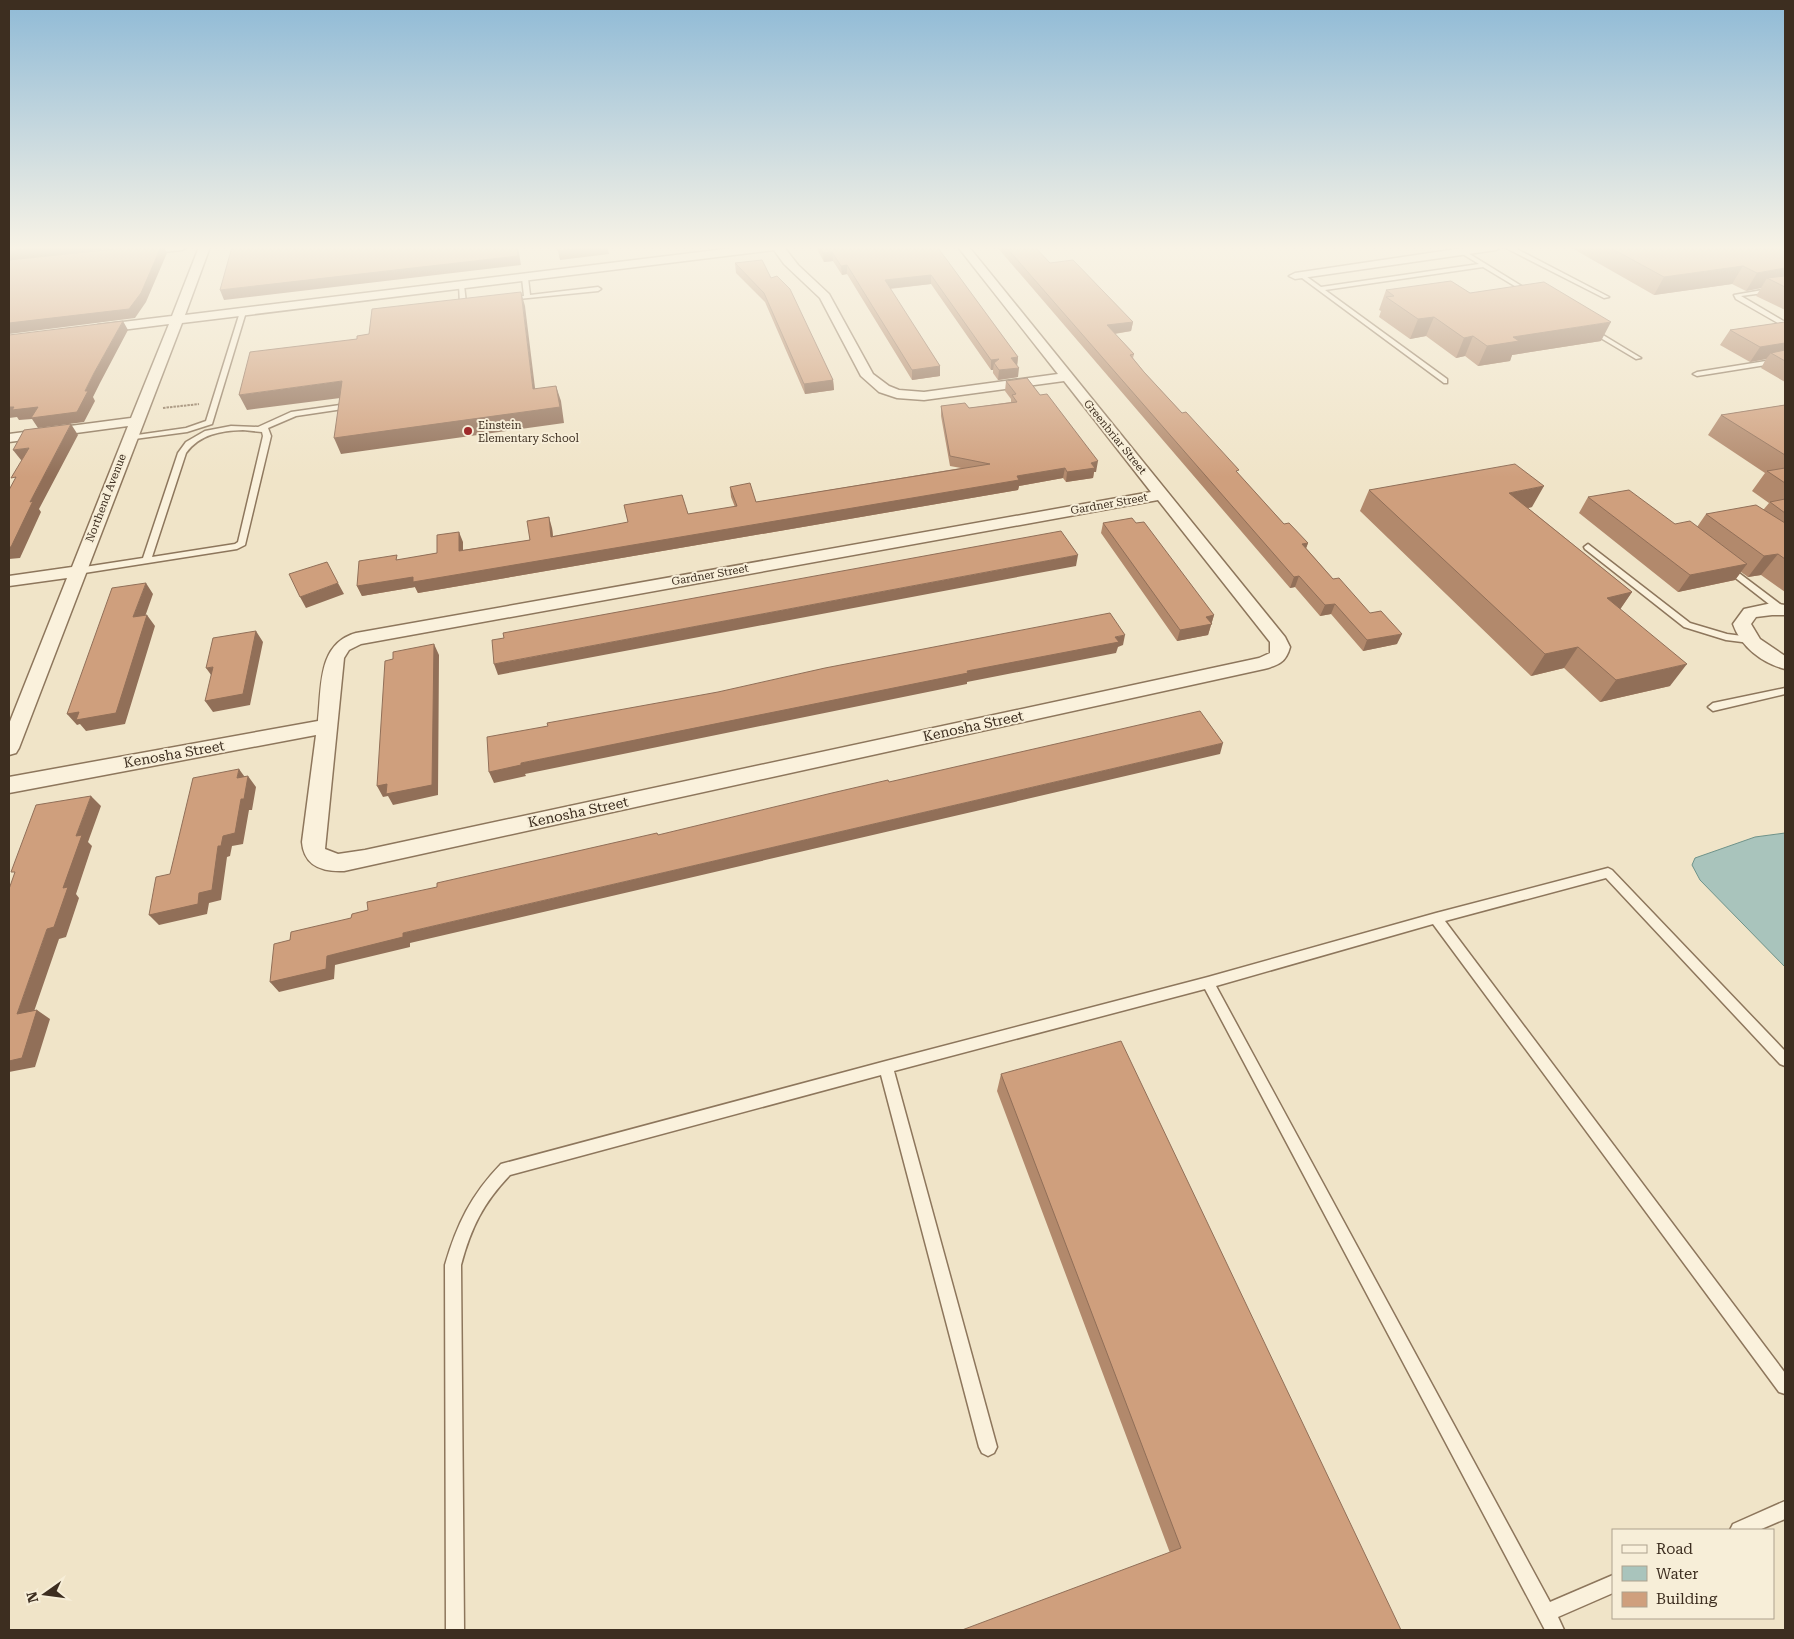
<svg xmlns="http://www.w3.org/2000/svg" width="1794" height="1639" font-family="'Roboto Serif',serif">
<rect width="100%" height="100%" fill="#f0e4c8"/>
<path fill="#a9c4bc" stroke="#6f938a" d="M1785,833V967L1700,880L1692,865L1695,858L1755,837Z"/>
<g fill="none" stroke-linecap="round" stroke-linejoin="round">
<defs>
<path id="service" d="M1504,247H1513L1609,297L1604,298Z
M1463,250L1533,293L1528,294L1483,267L1325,290L1447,379V383H1444L1298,275L1303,274L1321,287L1479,264L1461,253L1460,252Z
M525,276L528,278L530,295L598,287L601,289L598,291L508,300V298L524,296L522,278Z
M459,284L464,285L466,303H473V305L463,307L460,305Z
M1785,286V290L1741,296L1785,322V327L1736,299L1734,295Z
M243,310L246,312L212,424L187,432L127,440L126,438L130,436L186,428L206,421L240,312Z
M1589,329H1593L1641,358L1636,359L1589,331Z
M1785,358V362L1697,376L1693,374L1697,372Z
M340,405H343V409L296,416L268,428L271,436L245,545L237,549L78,574L74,571L78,568L143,558L178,453L186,442L205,431L231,426L258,427L291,412ZM243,430L262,432L263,436L238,542L235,544L152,557L186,453C200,434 220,431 243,430Z
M1588,544L1690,623L1727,634L1750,637L1755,640L1750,643L1726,640L1684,627L1585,549L1584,547Z
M1727,564L1784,607V611H1778L1724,569L1723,567Z
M1785,688V694L1713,711L1708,707L1713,703Z
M1608,868L1612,870L1785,1051V1066L1780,1064L1606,878L1445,921L1785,1373V1394L1779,1392L1433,924L1216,986L1550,1602L1613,1575V1593L1558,1617L1564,1630H1545L1205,989L894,1071L997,1447L994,1453L988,1456L982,1453L979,1447L881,1075L510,1175C483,1203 471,1228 461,1265L464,1630H446L445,1265C457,1224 471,1195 501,1164L886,1061L1208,977L1436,913Z
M1785,1501V1519L1759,1530H1730L1733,1524Z"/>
<path id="minor" d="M146,247H187L182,250L135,255L129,252L131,250Z
M199,247H210L185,315L741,247H784L798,265L829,294L873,374L889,386L899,390L924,392L1058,374L958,247H969L1285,637L1290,647C1286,662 1279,665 1264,669L344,871C322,872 304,866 302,842L316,735L9,793V777L318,721C322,687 317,644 356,633L1151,492L1064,381L924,400L897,398L879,392L861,376L820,298L784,264L774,250L182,323L19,748L16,753L9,755V724L67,578L9,586V576L72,567L128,426L9,442V434L131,418L169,324L98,333L92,329L98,325L172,316ZM1158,500L1270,642V653L1259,658L365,850L338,854L325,849L344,658L349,650L361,644Z
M1470,247H1501L1496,250L1295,279L1289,276L1295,273Z
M1772,603L1785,605V615H1772L1756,617L1751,624L1760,639L1785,656V669C1762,663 1741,647 1733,624L1744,609Z"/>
</defs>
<use href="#service" stroke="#8d765c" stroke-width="3"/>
<use href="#minor" stroke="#8d765c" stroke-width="3"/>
<path stroke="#8d765c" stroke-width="2" stroke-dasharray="2.5 1" stroke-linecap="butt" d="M163,408L199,404"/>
<use href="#service" fill="#faf1dc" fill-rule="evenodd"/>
<use href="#minor" fill="#faf1dc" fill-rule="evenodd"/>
</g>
<path fill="#b2896c" d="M816,247H937L1018,357L1017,365L1018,377L998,380L993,373V370H991L931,284L890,289L940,366V376L912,380L847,274L842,275L833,261L824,262Z
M997,247H1035L1050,263L1133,322L1131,331L1115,334L1134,354L1133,358L1144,372L1284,524L1308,543L1306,548L1333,579L1397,644L1363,651L1331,614L1320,616L1295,587L1290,588Z
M1570,247H1775L1785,252V310L1756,296L1761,288L1746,291L1732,284L1654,295Z
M735,263L771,278L833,380L834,390L805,394L765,302L736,273Z
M1386,290L1470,293L1601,341L1512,355L1510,361L1478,366L1465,356L1456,358L1426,336L1410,339L1379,317L1381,311L1379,310Z
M1785,322V382L1761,368L1766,359L1750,362L1720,345L1730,330Z
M1006,381L1096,472H1094L1093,478L1066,482L1063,478L1019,486L1018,490L418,593L415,587L362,596L357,586L398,560L437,553L463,542V550L530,540L552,528L553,536L735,507L731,497L730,487L756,502L961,468L950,466L941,416V406L969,408L1011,402V399L1005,391Z
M1785,405V592L1761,575L1748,577L1741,572L1735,580L1678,592L1579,513L1588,497L1675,524L1697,527L1706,514L1764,509L1769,503L1752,491L1765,473L1708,435L1721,415Z
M1369,490L1532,507L1528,508L1632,592L1620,609L1670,686L1600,702L1564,668L1531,676L1360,511Z
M1103,523L1214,615L1208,635L1177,641L1101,533Z
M1001,1074L1401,1630L1170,1553L997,1091Z"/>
<path fill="#916f58" d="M41,247H124L9,261V251Z
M161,247H164L167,253L146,302L135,318L9,334V323Z
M517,247H518L521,265L224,300L220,290Z
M591,247H607L609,254L560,260L558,251Z
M832,252L833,261L824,262L823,253Z
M847,265V274L842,275L841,266Z
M1743,266L1732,284L1654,295L1664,277Z
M1785,268V283L1767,278L1761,288L1746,291L1757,273Z
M931,275V284L885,289V280Z
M521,292L525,306L537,404L533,389Z
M1434,317L1426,336L1410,339L1418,319Z
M123,321L128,330L100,383L93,397L95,401L84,422L38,428L32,419L19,420L17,417L9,418V407L85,391L94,373Z
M1133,322L1131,331L1105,335L1107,325Z
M1611,322L1601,341L1512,355L1510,361L1478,366L1487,346L1513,337Z
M1473,336L1465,356L1456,358L1464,338Z
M1785,343V357L1771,353L1766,359L1750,362L1760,347Z
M1018,357L1017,367L1011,358Z
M999,359L994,363L993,370H991V360Z
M940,366V376L912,380V370Z
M1019,368L1018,377L998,380L999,370Z
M833,380L834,390L805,394L804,384Z
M342,381L348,397L247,410L239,395Z
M556,386L561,401L564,423L341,454L334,438Z
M71,424L78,435L39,509L41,512L20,558L9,559V547L30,502Z
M29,448L36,458L21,460L13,450Z
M1098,461L1096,472H1094L1093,478L1066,482L1067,472L1091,463Z
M1065,468L1063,478L1019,486L1018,490L418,593L415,587L362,596L357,586Z
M1544,486L1532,507L1498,514L1509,493Z
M549,517L552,528L554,547L551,537Z
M459,532L463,542V561L459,551Z
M1308,543L1304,554L1302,544Z
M1778,554L1761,575L1748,577L1764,556Z
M1078,555L1076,566L498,675L494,664Z
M1747,564L1735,580L1678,592L1690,575Z
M1299,576L1295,587L1290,588L1294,577Z
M146,583L153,594L141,628L133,617Z
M338,583L344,594L306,608L300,597Z
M1632,592L1617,614L1607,598Z
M1335,604L1331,614L1320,616L1325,605Z
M147,615L155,626L125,724L86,731L80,724L77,725L67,714Z
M1214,615L1208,635L1177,641L1180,630L1206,617Z
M256,631L263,642L250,705L213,712L205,701Z
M1402,634L1397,644L1363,651L1367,640Z
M1125,635L1123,645L1118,647L1116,653L967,682V684L525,774L526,776L494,783L489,772L521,763L967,671Z
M434,644L439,655L438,795L393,805L388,796L383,797L377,786Z
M1578,647L1564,668L1531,676L1545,654Z
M1687,664L1670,686L1600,702L1616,680Z
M213,667L214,679L206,668Z
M1223,743L1220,754L410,943V947L335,965L334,979L279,992L270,982L327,956L403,933Z
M239,769L247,780L237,778Z
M248,776L256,787L252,810H249L243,844L232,846L230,856L227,857L221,900L209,903L207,914L159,925L149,915L199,893L218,846L241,799Z
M91,796L101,806L88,842L92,846L76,894L79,898L66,937L59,939L30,1023L17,1014L47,929L76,836Z
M37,1010L50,1019L35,1067L9,1072V1061Z"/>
<path fill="#cf9f7d" stroke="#916f58" d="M9,247H41L9,251Z
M134,247H161L141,293L129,309L9,323V260Z
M232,247H517L518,256L220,290Z
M557,247H591L558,251Z
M820,247H937L947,260L1018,357L1011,358L1019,368L999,370L994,363L999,359L991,360L931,275L885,280L940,366L912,370L847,265L841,266L832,252L823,253Z
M1006,247H1035L1050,263L1073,260L1133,322L1107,325L1134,354L1130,355L1144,372L1182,413L1186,412L1239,470L1236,471L1284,524L1289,523L1308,543L1302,544L1333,579L1339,578L1370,613L1381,611L1402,634L1367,640L1335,604L1325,605L1299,576L1294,577Z
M1609,247H1775L1785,252V268L1757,273L1743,266L1664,277Z
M762,260L771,278L777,276L790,289L833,380L804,384L764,293L735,263Z
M1785,276V287L1767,278Z
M1451,281L1470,293L1544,282L1611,322L1513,337L1519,341L1487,346L1473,336L1464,338L1434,317L1418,319L1386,297L1394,296L1386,290Z
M521,292L533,389L556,386L560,407L334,438L342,381L239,395L250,352L357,339V336L369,334L372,309Z
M123,321L94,373L85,391H88L77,412L31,418L38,407L12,410L14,407H9V335Z
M1785,322V343L1760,347L1730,330Z
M1785,350V361L1771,353Z
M1027,378L1040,395L1047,394L1098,461L1091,463L1095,468L1067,472L1065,468L1017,476L1019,480L413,582V577L357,586L359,561L397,555L396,560L437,553V535L459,532V551L530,540L527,521L549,517L551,537L628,522L624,505L682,495L688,514L737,506L730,487L750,483L756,502L990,464L950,456L941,406L965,403L969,408L1017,402L1012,395L1016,394L1006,381Z
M1785,405V455L1721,415Z
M71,424L30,502L33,501L11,547H9V490L16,477L11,478L29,448L13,450L24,430Z
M1515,464L1544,486L1509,493L1632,592L1607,598L1687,664L1616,680L1578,647L1545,654L1369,490Z
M1785,468V483L1767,471Z
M1629,490L1675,524L1690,521L1747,564L1690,575L1588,497Z
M1785,499V513L1770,502Z
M1756,505L1785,523V559L1778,554L1764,556L1706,514Z
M1132,518L1136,523L1144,522L1214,615L1206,617L1212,624L1180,630L1103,523Z
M1061,531L1078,555L494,664L492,640L504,638L503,633Z
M327,562L338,583L300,597L289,574Z
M146,583L133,617L147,615L116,713L76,720L79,712L67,714L112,588Z
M1110,613L1125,635L1115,637L1119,642L967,671L968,673L521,763V765L489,772L487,737L548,726L547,723L718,692L825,668Z
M256,631L243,694L205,701L213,667L206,668L213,638Z
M434,644L432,785L386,794L387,784L377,786L385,661L393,659V652Z
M1200,711L1223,743L403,933V937L327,956L326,969L270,982L274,944L290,940L291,932L351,918L352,914L368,910L367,902L437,887V883L657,833L658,835L832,793L888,780L889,782Z
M239,769L237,778L248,776L244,799H241L235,833L223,836L221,846H218L212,890L199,893L198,904L149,915L156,877L170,874L193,778Z
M91,796L76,836L82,835L63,888L68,887L54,927L47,929L17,1014L37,1010L22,1058L9,1061V889L15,872H11L36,805Z
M1121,1041L1401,1630H962L1181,1548L1001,1074Z"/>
<linearGradient id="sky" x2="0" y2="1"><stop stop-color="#8fbad6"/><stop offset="0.52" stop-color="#f8f3e6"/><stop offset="1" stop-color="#f8f3e6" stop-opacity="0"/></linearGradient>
<rect width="1794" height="477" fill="url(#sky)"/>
<circle fill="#9e2a2b" stroke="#f7eed8" stroke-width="2" cx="468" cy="431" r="5"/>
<g text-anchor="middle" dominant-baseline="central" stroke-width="4" stroke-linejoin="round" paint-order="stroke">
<g font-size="11" fill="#3d2e20" stroke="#f7eed8" text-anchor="start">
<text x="478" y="425">Einstein<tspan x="478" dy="13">Elementary School</tspan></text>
</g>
<g font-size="11" fill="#3d2e20" stroke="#f7eed8">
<text transform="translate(1115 437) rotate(51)">Greenbriar Street</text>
<text transform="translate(106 498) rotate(-69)">Northend Avenue</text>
<text transform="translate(1109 504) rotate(-10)">Gardner Street</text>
<text transform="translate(710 575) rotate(-10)">Gardner Street</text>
</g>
<g font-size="14" fill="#3d2e20" stroke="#f7eed8">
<text transform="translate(973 726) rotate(-12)">Kenosha Street</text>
<text transform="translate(174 754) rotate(-10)">Kenosha Street</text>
<text transform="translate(578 812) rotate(-12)">Kenosha Street</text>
</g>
</g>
<rect width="1794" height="1639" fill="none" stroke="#3d2e20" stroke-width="20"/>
<rect x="1612" y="1529" width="162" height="90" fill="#f7eed8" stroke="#ada18e"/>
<rect x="1622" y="1545" width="25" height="8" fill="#faf1dc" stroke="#ada18e"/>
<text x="1656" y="1554" font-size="15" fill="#3d2e20">Road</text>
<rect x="1622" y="1566" width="25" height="15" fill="#a9c4bc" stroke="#ada18e"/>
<text x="1656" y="1579" font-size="15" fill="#3d2e20">Water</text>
<rect x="1622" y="1592" width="25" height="15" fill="#cf9f7d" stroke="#ada18e"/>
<text x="1656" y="1604" font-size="15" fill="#3d2e20">Building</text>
<g transform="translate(45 1594) rotate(256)" stroke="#f7eed8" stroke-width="4" paint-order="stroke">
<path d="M0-4L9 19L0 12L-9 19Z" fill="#3d2e20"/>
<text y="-8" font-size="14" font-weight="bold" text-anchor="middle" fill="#3d2e20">N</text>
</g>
</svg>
